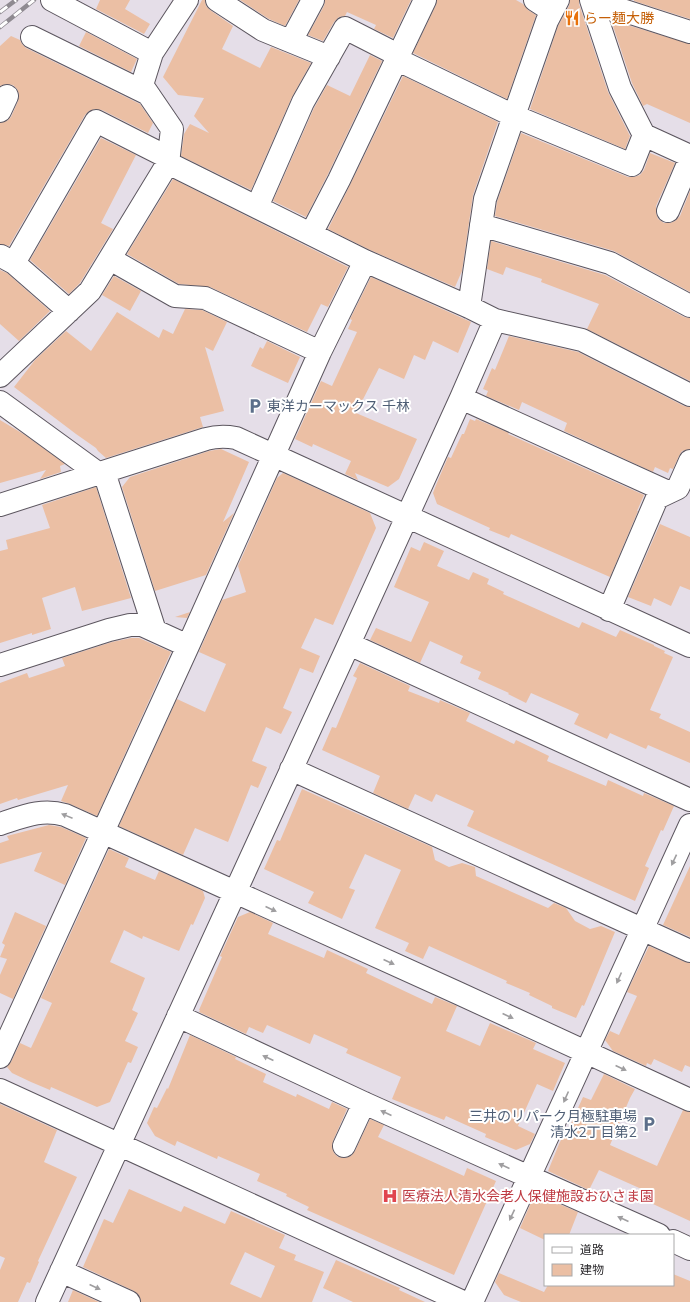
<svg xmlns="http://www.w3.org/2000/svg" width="690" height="1302" font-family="Mulish,'Noto Sans JP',sans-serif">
<rect width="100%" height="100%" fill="#e5dee8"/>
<path fill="#ebbfa4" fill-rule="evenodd" d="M100,0H130L125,9L150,24L144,34L96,9Z
M202,0H205L206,6L210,10L233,26L222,49L260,68L271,47L311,63L292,97L251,190L181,156L184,134L190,124L209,133L194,116L204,98L178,95L163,77Z
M240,0H299L285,26L269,19Z
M325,0H411L393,38L374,29L376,25L347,12L345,16L339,17L334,22L323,41L308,35L324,6Z
M437,0H516L523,4L528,10L536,15L507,99L413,53L436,5Z
M570,0H579V4L608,92L630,136L625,149L530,109L558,26L569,6Z
M634,0H690V19L634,1Z
M611,20L690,44V123L647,104L643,106L632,83Z
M86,32L137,59L131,72L79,46Z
M11,36L20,40L22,44L26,48L140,104L153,123L148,133L102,110L95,109L89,111L85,115L9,246L0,244V123L7,121L11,117L18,101L19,95L17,89L13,85L6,84L0,86V46Z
M370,55L382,61L328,174L306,217L273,201L314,108L327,85L350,96Z
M403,76L498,122L473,195L462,271L455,287L370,250L328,229L350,185Z
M521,133L628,177H634L640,175L644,170L650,153L675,163L656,206V213L658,219L664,223H670L675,221L680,216L690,191V292L614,251L495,216L497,202Z
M101,138L136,155L101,223L113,229L80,283L69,294L30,260Z
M173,179L348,267L328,307L321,304L307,332L210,287L179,284L127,254Z
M491,241L605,275L684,317L690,318V381L587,329L599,304L541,282L542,279L506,267L503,275L487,269Z
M0,270L7,273L50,311L19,341L0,324Z
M114,276L141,291L130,311L102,295Z
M371,277L471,322L458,353L433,341L425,360L414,355L404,379L379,368L356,413L417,439L399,479L388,487L355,473L358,480L345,474L351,461L313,444L312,447L295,439L321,381L332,386L357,332L348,329L352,320L350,319Z
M185,309L202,310L227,322L213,351L205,347L224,411L200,417L203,427L106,458L98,451L96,448L76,434L14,387L35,360L66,331L91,351L117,312L159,338L163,329L173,334Z
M509,336L578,352L684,406L690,407V449L682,451L679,456L673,469L670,468L668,473L655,467L653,472L564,431L567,423L522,402L519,410L486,396L488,391L483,389L492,368L495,370Z
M267,341L300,357L288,383L251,366L260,347L263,349Z
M470,419L475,421L476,419L509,433L508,434L644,495L637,511H638L610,577L511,534L509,538L489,530L490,528L437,504L433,493L436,485L448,457L451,458L462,434H464Z
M0,420L25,435L65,464L60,466L61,472L40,479L46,470L0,483Z
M221,449L249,462L223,522L234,513L206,575L155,591L122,487L130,477L209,451Z
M283,473L370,513L376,528L333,625L315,618L301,648L320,656L313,673L300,668L283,708L292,712L281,734L266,727L252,761L267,767L258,788L251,785L228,842L195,828L183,855L119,826L177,699L205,712L226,664L199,652L222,600L246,592L238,566L277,478Z
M96,487L131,598L82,611L75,587L42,598L51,629L32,635V633L0,643V551L8,549L6,540L50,528L42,505Z
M660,524L690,537V590L680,586L671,606L654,598L651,606L628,597Z
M424,542L444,551L437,566L469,580L473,572L489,579L487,584L504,592L503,594L579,628L582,622L616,637L620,630L654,645V646L665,651L664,653L673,657L650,710L661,714L659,718L690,732V763L648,745L646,749L610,733L607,739L574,724L579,714L531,693L526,703L508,694L509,693L478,679L481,672L460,663L463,656L430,641L420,663L370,640L376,628L411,642L429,602L394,587L411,547L420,551Z
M190,612L187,618L175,617Z
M131,638H139L171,652L97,816L70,804L61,801L68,785L18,800L17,798L0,804V683L27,673L29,678L65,666L62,658L112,642Z
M360,663L410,686L408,691L439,703L440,700L470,713L466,721L514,744L516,740L549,756L547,761L606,786L608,780L643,796L644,793L674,806L663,831L661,830L645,866L649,868L635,901L467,826L474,811L436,794L432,802L415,794L408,809L373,793L380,776L322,750L332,727L336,728L357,678L353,676Z
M302,789L432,847L435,860L449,867L462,863L475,867L476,876L548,908L554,903L566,908L575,921L590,929L601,926L615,932L584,1006L582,1005L576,1018L552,1008V1006L529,995L530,993L506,983L507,981L429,946L423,959L405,951L409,943L375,928L401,870L365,854L349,888L355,890L342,919L308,903L314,892L264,869L277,840L280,841Z
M49,825L61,827L86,838L65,885L34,871L42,852L0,864V843L9,840L7,836Z
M109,849L129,858L125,867L155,880L159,871L203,891L205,898L193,925L191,924L179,951L143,936L142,939L124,930L110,962L145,978L132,1010L138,1013L125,1041L138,1047L131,1063L128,1062L110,1102L97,1107L51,1087L50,1090L31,1082L12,1073L7,1067L11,1062L20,1043L31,1048L52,1003L41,998Z
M690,866V937L663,925Z
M15,912L46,926L13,999L0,993V975L7,959L0,957L5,945L2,943Z
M250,912L273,923L268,934L324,958L327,950L368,969L366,973L432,1004L435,997L457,1006L446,1031L480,1046L490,1023L536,1043L533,1049L565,1063L553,1091L537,1084L518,1126L535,1134L530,1144L516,1150L485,1137L486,1134L446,1116L444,1120L392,1099L401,1077L346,1053L348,1049L314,1034L310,1044L267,1025L263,1033L249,1027L246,1034L199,1012L200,1010H199L222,957L220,956L238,917Z
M649,946L685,962L690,963V1067L685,1065L682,1072L654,1059L651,1065L647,1063L646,1066L613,1051L605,1040L610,1031L619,1035L637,996L627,992Z
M190,1035L236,1057L235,1059L266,1074L263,1082L296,1097L297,1094L329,1109L332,1102L347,1109L333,1141L332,1147L334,1153L338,1157L345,1158L351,1156L355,1151L370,1119L384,1125L378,1137L464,1176L467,1168L496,1181L454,1275L307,1210L309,1207L286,1196L287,1194L257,1181L260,1174L218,1156L217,1159L177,1141L175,1146L155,1136L147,1123L154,1107L157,1108L167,1088L168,1089Z
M604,1074L635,1089L630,1098L610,1145L657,1166L683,1110L690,1112V1221L642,1199L646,1191L599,1170L589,1190L548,1171L559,1144L563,1136L565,1137L583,1097L591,1100Z
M0,1104L57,1130L44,1162L77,1177L38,1261L39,1262L30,1283L27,1282L18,1302H0V1270L5,1258L0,1256Z
M129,1189L181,1212L184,1206L225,1224L231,1211L285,1235L279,1248L296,1255L294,1260L324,1272L312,1302H141L139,1295L134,1291L83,1267L104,1219L113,1223ZM245,1252L275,1266L261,1298L230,1284Z
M540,1196L578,1212L569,1235H545V1240L520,1228L533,1198Z
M336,1260L400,1288L399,1290L425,1302H353L323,1288Z
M499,1273L544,1292L548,1285H673V1274L690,1281V1302H521L504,1295L495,1282Z
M73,1290L99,1302H68Z"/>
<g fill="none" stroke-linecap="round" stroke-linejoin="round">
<defs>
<path id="minor" d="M52,0L152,53
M217,0L263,30L329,57
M535,0L552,11
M591,0L620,88L644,135L690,156
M592,2L622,10L690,32
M32,37L148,94
M291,41L313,0
M396,59L514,116L632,165L644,135
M0,111L7,96
M168,163L365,261L469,307L495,320L582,340L690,395
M257,207L303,102L345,28L398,55
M668,211L690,159
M481,225L610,263L690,306
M311,234L339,180L425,0
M1,256L14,263L69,311
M110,259L175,296L205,298L320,352
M14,263L96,121L169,158
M469,307L485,199L547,21L558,0
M0,376L90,291L168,163L172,129L142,85L152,53L187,0
M461,398L668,492
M0,402L99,474
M104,472L155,631
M0,505L206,439C217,436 225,436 236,438L690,646
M609,610L657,498L678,488L690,461
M349,644L690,800
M0,665L109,630L130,625H142L188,646
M291,769L690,951
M0,824C22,817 41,808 65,815L458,993L690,1100
M178,1016L364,1103L659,1235
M0,1057L188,646L320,352L365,261
M0,1090L463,1302
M344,1146L364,1103
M673,1241L690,1249
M61,1271L129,1302
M47,1302L349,644L461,398L495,320
M472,1302L690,825"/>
</defs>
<use href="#minor" stroke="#5c565f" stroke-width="24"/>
<use href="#minor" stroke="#fff" stroke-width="22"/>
<defs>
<path id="rail" d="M0,12L16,0
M0,27L34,0"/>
</defs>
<use href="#rail" stroke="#8f8a91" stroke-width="4.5"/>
<use href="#rail" stroke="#fff" stroke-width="3" stroke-dasharray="9" stroke-linecap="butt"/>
</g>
<defs><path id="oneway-solid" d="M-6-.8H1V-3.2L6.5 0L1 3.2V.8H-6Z"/></defs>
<g fill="#9f9ea0">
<use href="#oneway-solid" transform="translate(67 816) rotate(-158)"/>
<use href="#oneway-solid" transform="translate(674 860) rotate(115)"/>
<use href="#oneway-solid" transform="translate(271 909) rotate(24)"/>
<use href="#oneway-solid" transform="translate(389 962) rotate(24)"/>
<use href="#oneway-solid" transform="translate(619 978) rotate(114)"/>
<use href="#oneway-solid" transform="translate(508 1016) rotate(25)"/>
<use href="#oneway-solid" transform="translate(268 1058) rotate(-155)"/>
<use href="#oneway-solid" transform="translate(621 1068) rotate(25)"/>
<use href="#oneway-solid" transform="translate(566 1097) rotate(114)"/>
<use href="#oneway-solid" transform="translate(386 1113) rotate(-156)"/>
<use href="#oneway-solid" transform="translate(504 1166) rotate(-156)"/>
<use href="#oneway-solid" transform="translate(512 1215) rotate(115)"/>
<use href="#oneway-solid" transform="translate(623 1219) rotate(-156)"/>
<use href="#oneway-solid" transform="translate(95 1287) rotate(25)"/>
</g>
<defs>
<symbol id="restaurant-bare" viewBox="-9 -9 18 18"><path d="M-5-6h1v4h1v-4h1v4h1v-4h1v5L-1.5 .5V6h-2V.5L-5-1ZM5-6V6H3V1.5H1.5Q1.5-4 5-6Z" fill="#e8710a" stroke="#fff" stroke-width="2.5" paint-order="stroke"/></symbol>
<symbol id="parking-bare" viewBox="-9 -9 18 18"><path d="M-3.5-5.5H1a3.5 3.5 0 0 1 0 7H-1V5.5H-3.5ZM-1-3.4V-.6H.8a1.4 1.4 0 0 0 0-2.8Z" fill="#5c6f8a" stroke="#fff" stroke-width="2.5" paint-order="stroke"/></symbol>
<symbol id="hospital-bare" viewBox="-9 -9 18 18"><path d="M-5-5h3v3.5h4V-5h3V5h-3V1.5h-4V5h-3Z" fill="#e0444e" stroke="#fff" stroke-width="2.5" paint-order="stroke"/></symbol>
</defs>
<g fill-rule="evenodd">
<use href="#restaurant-bare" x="561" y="7" width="22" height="22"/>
<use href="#parking-bare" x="244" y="395" width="22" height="22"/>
<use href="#parking-bare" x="638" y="1113" width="22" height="22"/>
<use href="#hospital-bare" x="379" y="1185" width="22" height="22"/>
</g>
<g text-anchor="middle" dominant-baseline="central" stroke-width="4" stroke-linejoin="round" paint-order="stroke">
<g font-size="14" fill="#c56008" stroke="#fff" text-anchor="start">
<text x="584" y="18">らー麺大勝</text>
</g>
<g font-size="14" fill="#4e5e75" stroke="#fff" text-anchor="start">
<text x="267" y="406">東洋カーマックス 千林</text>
<text x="637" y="1116" text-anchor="end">三井のリパーク月極駐車場<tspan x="637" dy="16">清水2丁目第2</tspan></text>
</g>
<g font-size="14" fill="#be3a42" stroke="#fff" text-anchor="start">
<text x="402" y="1196">医療法人清水会老人保健施設おひさま園</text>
</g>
</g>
<rect x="544" y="1234" width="130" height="52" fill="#ffffff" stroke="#aaa9aa"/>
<rect x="552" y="1247" width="20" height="6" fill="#ffffff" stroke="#aaa9aa"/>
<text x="580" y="1254" font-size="12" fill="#2a282b">道路</text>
<rect x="552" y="1264" width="20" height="12" fill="#ebbfa4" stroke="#aaa9aa"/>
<text x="580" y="1274" font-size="12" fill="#2a282b">建物</text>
</svg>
